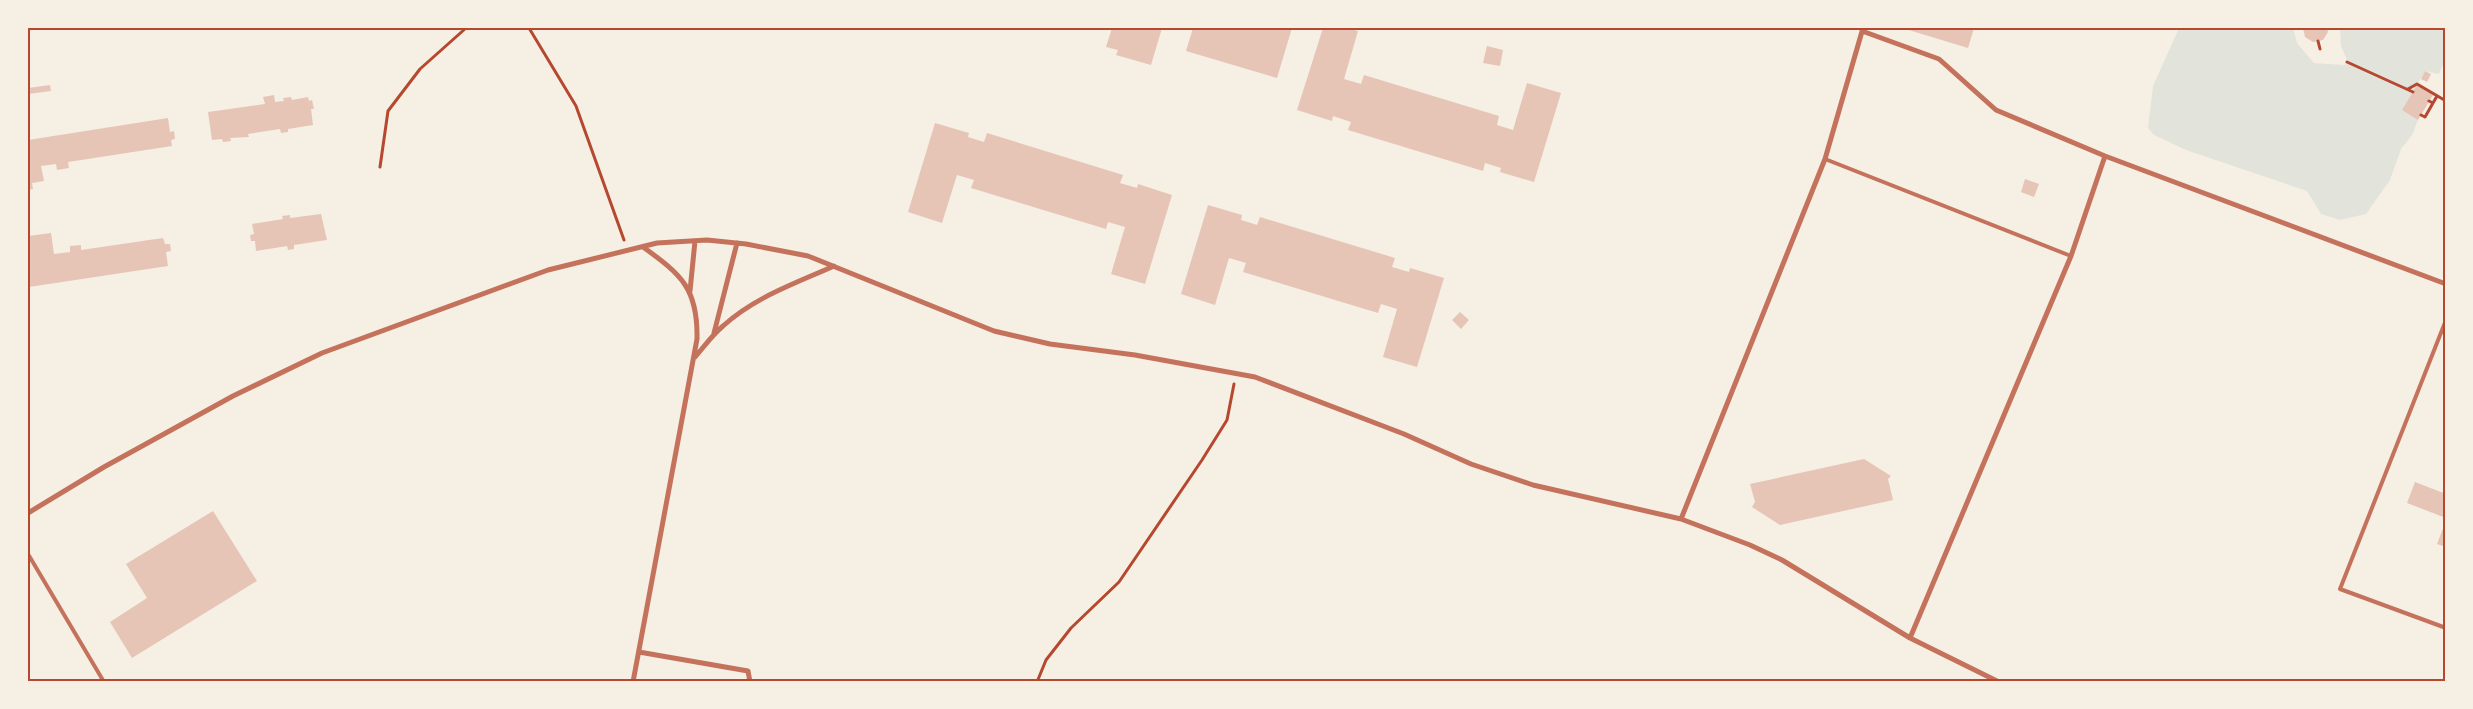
<svg xmlns="http://www.w3.org/2000/svg" width="2473" height="709" font-family="Georgia,serif">
<rect width="100%" height="100%" fill="#f6efe4"/>
<path fill="#e2e4dc" d="M2179,28H2293L2297,43L2314,63L2345,65L2347,60L2341,46L2340,28H2445V60L2439,74L2425,71L2417,85L2418,120L2412,135L2401,149L2390,180L2366,214L2340,220L2321,214L2307,191L2186,150L2154,135L2148,128L2153,86Z"/>
<path fill="#e6c5b7" d="M1112,28H1162L1151,65L1116,55L1118,50L1106,47Z
M1193,28H1292L1277,78L1186,51Z
M1323,28H1346L1358,31L1344,79L1361,84L1364,75L1499,116L1497,125L1513,130L1527,83L1561,93L1534,182L1500,172L1501,168L1485,163L1483,171L1348,130L1351,122L1333,116L1332,121L1297,110Z
M1902,28H1974L1968,48Z
M2303,28H2327L2328,32L2323,40L2313,42L2305,37Z
M1487,46L1503,50L1500,66L1483,63Z
M2425,71L2431,74L2427,82L2421,79Z
M50,85L51,91L28,94V88Z
M2417,85L2433,95L2418,120L2402,110Z
M274,95L275,102L284,101L283,98L291,97L292,100L308,97L309,101L312,100L314,109H311L313,125L288,129V132L281,133L280,129L248,134L249,137L230,138L231,141L223,142L222,139L212,140L208,112L265,104L263,97Z
M168,118L170,132L174,131L175,139L171,140L172,146L68,162L69,168L57,170L56,164L41,166L44,181L32,183L33,189L28,190V140Z
M935,123L969,133L968,137L984,142L987,133L1123,175L1120,183L1137,188L1138,184L1172,195L1145,284L1111,274L1125,227L1108,222L1106,229L971,188L974,180L957,175L942,223L908,212Z
M2025,179L2039,184L2034,197L2021,192Z
M1208,205L1242,215L1241,220L1251,223L1257,225L1260,217L1395,258L1392,267L1409,272L1410,268L1444,278L1417,367L1383,357L1397,309L1381,304L1378,313L1243,272L1246,263L1229,258L1215,305L1181,294Z
M321,214L327,240L294,245V249L288,250L287,246L256,251L255,241H251L250,235L254,234L252,224L283,219L282,216L290,215V218Z
M51,233L54,254L70,252V246L81,245V250L163,238L165,244H170L171,251L166,252L168,266L29,287L28,236Z
M1460,312L1469,320L1461,329L1452,320Z
M1864,459L1891,476L1888,479L1893,500L1780,525L1752,507L1755,502L1750,484Z
M2415,482L2446,494V518L2407,503Z
M213,511L257,581L132,658L110,622L147,598L126,564Z
M2445,523H2446V547L2437,544Z"/>
<g fill="none" stroke-linecap="round" stroke-linejoin="round">
<path stroke="#b5482f" stroke-width="3" d="M529,28L576,106L624,240
M2318,41L2320,49
M2347,62L2413,92
M2408,89L2417,84L2446,101
M2429,101L2433,103L2437,96
M2421,115L2425,117L2433,103
M380,167L388,111L420,69L466,28
M1037,682L1046,660L1071,628L1119,582L1202,460L1227,420L1234,384"/>
<path stroke="#c5725c" stroke-width="4" d="M1825,159L2071,256
M2446,320L2340,589L2446,628
M28,554L104,682"/>
<path stroke="#c5725c" stroke-width="5" d="M1862,31L1939,59L1996,110L2105,156L2446,284
M690,291L695,241
M714,333L737,243
M695,357C704,347 712,335 723,326C755,297 794,284 834,266
M28,513L104,467L233,396L322,353L548,270L657,243L707,240L746,244L808,256L994,331L1050,344L1135,355L1255,377L1404,434L1471,464L1533,485L1681,519L1750,545L1782,560L1910,638L1999,682
M1681,519L1825,159L1863,28
M1910,638L2071,256L2105,156
M639,652L748,671L750,682
M633,682L697,339C698,289 682,275 643,247"/>
</g>
<rect width="2473" height="709" fill="none" stroke="#f6efe4" stroke-width="58"/>
<rect x="29" y="29" width="2415" height="651" fill="none" stroke="#b5482f" stroke-width="2"/>
</svg>
